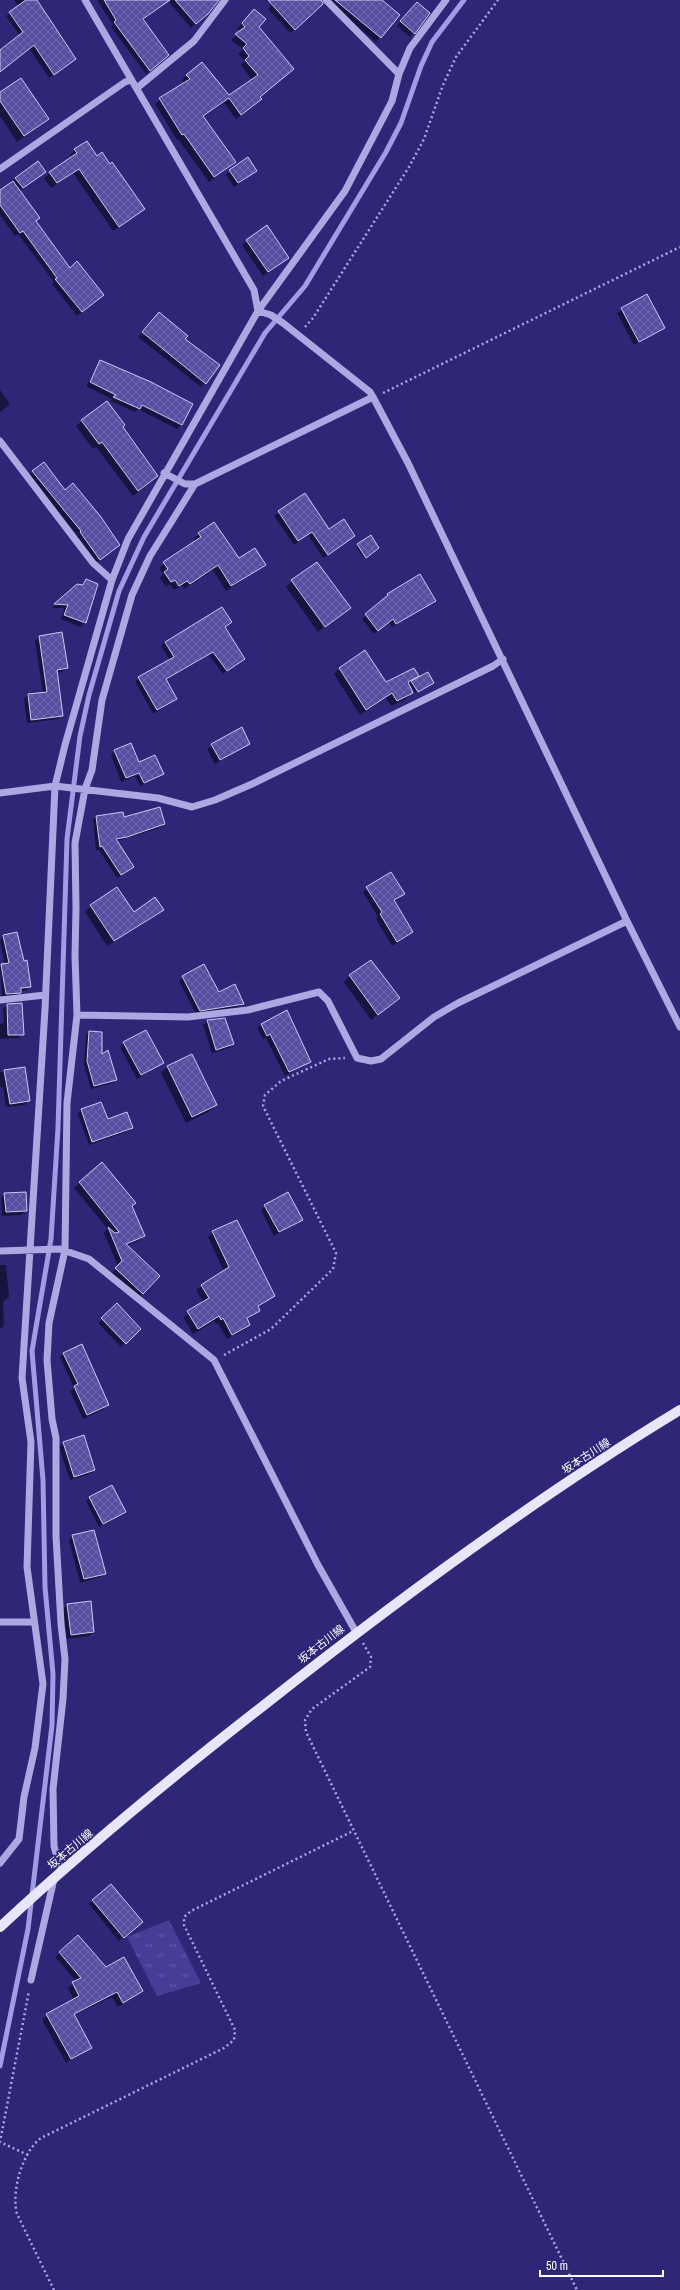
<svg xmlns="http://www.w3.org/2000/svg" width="680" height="2290" font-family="'Archivo Narrow','Noto Sans JP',sans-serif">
<defs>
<pattern id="grass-tufts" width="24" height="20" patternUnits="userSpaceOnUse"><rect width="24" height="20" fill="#453d96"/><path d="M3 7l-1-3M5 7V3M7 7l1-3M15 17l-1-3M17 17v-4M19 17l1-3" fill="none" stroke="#615aa6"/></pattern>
<pattern id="building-cross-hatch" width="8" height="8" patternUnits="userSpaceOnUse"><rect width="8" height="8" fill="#564ea0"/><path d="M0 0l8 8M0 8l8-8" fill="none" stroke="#6f69ae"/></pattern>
</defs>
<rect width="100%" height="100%" fill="#2e2677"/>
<path fill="url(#grass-tufts)" d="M169,1920L201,1983L157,1996L127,1937Z"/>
<path fill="#0007" fill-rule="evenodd" d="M14,0H36L75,59L49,78L29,48L0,71V51L20,36L6,16L19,7Z
M97,0H163L165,3L161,7L143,20L164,59L146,74L111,27L113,25Z
M172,0H217L191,28L169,2Z
M277,0H320L318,9L290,33L268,9Z
M322,0H380L399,15L376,42L332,5Z
M413,7L429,13L410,37L397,26Z
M249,16L258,27L261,99L236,119L224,103L203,117L235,162L209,182L178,139L177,140L155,104L184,83L182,80L187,75L229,97L252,80L241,65L245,61L238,54L243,49L231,40L240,32L237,29Z
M0,93L48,119L17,142L0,116Z
M75,150L97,157L144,209L113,231L73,173L51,188L44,178L71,158L70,155Z
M230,171H256L234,187L226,175Z
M44,172L19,191L35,222L70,269L99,299L77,316L52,284L54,282L18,234L15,236L0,215V191L15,178Z
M267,227L288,258L263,276L242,245Z
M647,296L664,328L634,345L617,313Z
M155,317L184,339L205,383L201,387L138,337Z
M100,362L192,405L181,425L177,429L138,409L135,412L110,401L112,399L86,386Z
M0,390L10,404L0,412Z
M82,421L122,427L157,477L133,496L96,447L93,449L76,426Z
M44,463L65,491L73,484L119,544L96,563L77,537L78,536L28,476Z
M305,494L329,530L354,536L323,558L308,535L294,545L274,516Z
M199,534L238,559L265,565L226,591L213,570L184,589L182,585L174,590L170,584L166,587L160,578L163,574L159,568L196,542L194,539Z
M370,537L376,550L364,558L356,547Z
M87,580L97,585L85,623L81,627L61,619L64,608H52L78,585L82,586Z
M292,581L349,608L318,632L286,587Z
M388,594L434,601L392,627L389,622L374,634L362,619L385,600Z
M231,622L224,628L243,659L223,674L209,655L166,680L176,699L153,714L135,681L170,660L161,646L165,642Z
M39,637L66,668L62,672L56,673L62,715L58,719L27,723L24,699L28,695L43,693L35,641Z
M340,668L385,683L417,675L411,683L427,673L431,684L416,693L409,683L408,684L412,693L406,699L391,706L386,698L360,715L334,674Z
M241,729L249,743L215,764L207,749Z
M115,751L162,773L140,786L135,776L121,782L111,755Z
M96,816L123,819L164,824L160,828L117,841L133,867L117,878L99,850H96L93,820Z
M367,888L403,894L394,901L412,932L408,936L392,946L376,919L378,917L363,892Z
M91,906L133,913L162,910L157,915L107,946L85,912Z
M17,933L24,962L26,961L30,986L26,990L20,991L16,996L2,998L0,967L5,965L0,940L4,936ZM3,938H5L12,968H10Z
M350,976L398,998L371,1020L344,982Z
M183,977L218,993L243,1004L239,1007L196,1014L179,981Z
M7,1005L23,1034L18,1038L0,1039V1024L4,1023L3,1009Z
M224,1019L233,1044L229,1048L212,1053L203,1025L207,1021Z
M261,1024L309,1061L285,1076L266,1038L263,1039L257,1028Z
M89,1032L116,1080L112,1083L91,1089L84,1065L86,1035Z
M124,1043L162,1063L137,1079L120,1047Z
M191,1055L216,1104L210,1111L186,1123L161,1073L167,1067Z
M24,1068L29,1100L25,1105L6,1107L3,1087H0V1072Z
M101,1103L107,1120L132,1128L129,1131L89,1145L78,1114L81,1110Z
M102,1164L131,1206L144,1236L139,1241L126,1246L159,1276L137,1299L111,1274L118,1267L104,1233L108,1229L74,1188ZM139,1237V1240L121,1247V1245Z
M5,1194L26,1210L22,1215L2,1216L1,1198Z
M265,1206L301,1220L274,1236L261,1210Z
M213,1232L273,1296L257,1307L259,1311L246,1320L249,1325L244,1330L227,1339L218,1323L216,1324L214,1321L193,1334L183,1317L204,1303L196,1290L224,1272L208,1237Z
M0,1265H6L9,1297L3,1302L4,1326L0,1329Z
M117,1304L140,1329L121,1347L98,1323Z
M64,1353L108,1405L104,1409L83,1419L70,1391L74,1388L60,1357Z
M83,1437L94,1470L89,1474L70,1480L59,1447L63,1443Z
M90,1497L125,1512L99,1527L86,1501Z
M73,1536L105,1573L100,1577L80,1583L69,1540Z
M67,1605L93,1632L89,1636L67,1639L63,1609Z
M93,1900L137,1926L119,1941L89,1904Z
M78,1936L106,1968L142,1991L118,2007L112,1997L73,2015L91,2047L66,2063L42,2020L47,2015L74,2000L68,1988L76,1981L55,1957Z"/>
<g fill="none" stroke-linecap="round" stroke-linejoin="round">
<path stroke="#a19ce3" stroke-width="5" d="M0,2066L28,1929L52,1725L53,1674L45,1587L43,1480L32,1351L51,1239L58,1128L67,839L80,736L89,695L119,591L144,537L265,333L305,286L386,152L401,123L421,66L432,42L464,0"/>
</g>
<path fill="url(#building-cross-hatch)" stroke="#cdc9f2" d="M26,0H37L76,59L54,75L34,45L0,72V50L23,32L9,12Z
M104,0H170L143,19L169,55L150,71L114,22L116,20Z
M175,0H219L208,14L196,24Z
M268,0H321L323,4L295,30Z
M335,0H382L400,15L381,38Z
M417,2L430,13L415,34L400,21Z
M254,9L266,19L259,27L294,69L260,97L262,99L241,115L229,98L203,116L236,162L214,177L184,134L182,135L159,98L190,79L186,75L202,62L229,95L258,75L245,60L249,56L243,48L247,44L235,34L245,27L242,23Z
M21,78L49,119L24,136L0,101V92Z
M87,141L97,156L102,152L110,164L112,162L145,209L119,227L79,169L57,183L49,172L77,153L74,149Z
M248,157L257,171L238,183L229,170Z
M38,161L46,172L23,188L15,178Z
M13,181L40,218L36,221L70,268L77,261L104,295L82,312L55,279L57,278L23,231L20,233L0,205V190Z
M267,225L289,258L268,272L246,240Z
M647,294L665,328L639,342L621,308Z
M159,312L188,336L185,339L220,365L206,384L142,332Z
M100,360L151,382L193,404L182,425L142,405L140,409L113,397L116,395L90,382Z
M107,401L125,425L123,427L158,476L138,491L102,442L99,444L81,420Z
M44,462L65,490L73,483L101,517L120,545L100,560L80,532L81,531L32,471Z
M305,493L329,529L344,519L355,536L328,555L312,532L298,541L278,511Z
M214,522L239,558L255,548L266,565L231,586L218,565L190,584L187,581L179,586L175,580L171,582L164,572L168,569L163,562L201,537L198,533Z
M371,535L379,548L366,558L357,544Z
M317,562L351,608L325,627L291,580Z
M420,574L436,601L396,624L393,619L378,631L365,614L388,595L387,594Z
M86,579L98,584L86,623L64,615L68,605L54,604L77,584L83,585Z
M222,607L232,622L225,627L245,659L227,671L213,652L166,679L177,699L157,710L138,677L174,657L165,642Z
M62,632L68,668L57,670L63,716L31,720L28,694L47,692L39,636Z
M365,650L386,682L414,668L419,676L408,682L413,693L397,701L392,693L366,710L339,668Z
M428,672L434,683L418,692L411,681Z
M242,727L250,744L220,760L211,744Z
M131,743L139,762L155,755L164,774L144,783L139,773L126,778L114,750Z
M160,807L165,824L127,837L116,839L134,867L121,875L102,846L100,847L96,816L123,812L124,817Z
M391,872L405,894L394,900L413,932L397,942L380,914L382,912L366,887Z
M117,887L134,912L155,897L164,910L114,941L90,905Z
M17,932L24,961L27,960L31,987L21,988V993L6,994L1,964L9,963L3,935Z
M371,960L400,998L378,1015L349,975Z
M204,964L219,992L235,984L244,1004L200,1011L182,976Z
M22,1003L24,1035H8L7,1004Z
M287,1010L311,1062L289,1072L270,1034L267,1036L261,1024Z
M225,1018L234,1044L216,1050L207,1020Z
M146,1030L164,1063L141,1075L123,1042Z
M89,1031L102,1032V1054L108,1050L117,1080L94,1086L87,1061Z
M192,1054L217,1105L192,1117L167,1066Z
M25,1067L30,1101L10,1104L4,1070Z
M101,1102L108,1119L127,1112L133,1128L92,1142L81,1109Z
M102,1162L136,1203L132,1206L145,1236L126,1244L160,1276L143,1294L115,1268L122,1261L108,1227L115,1233L119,1232L79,1182Z
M26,1192L27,1211L6,1212L4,1193Z
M288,1192L303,1220L279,1232L264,1205Z
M237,1220L275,1296L258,1306L260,1311L247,1318L250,1325L232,1335L223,1318L221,1320L219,1316L198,1329L187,1311L209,1298L201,1285L229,1267L212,1231Z
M117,1303L141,1329L126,1344L101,1318Z
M82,1344L109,1405L87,1415L74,1386L78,1384L63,1353Z
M84,1435L95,1470L74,1477L63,1442Z
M112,1485L126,1512L103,1524L89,1497Z
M94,1530L106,1574L84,1579L72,1535Z
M91,1601L94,1632L71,1635L67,1604Z
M111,1884L143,1922L124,1938L92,1900Z
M78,1935L106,1967L124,1957L143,1991L123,2003L117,1992L74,2014L92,2048L71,2059L46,2014L79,1996L72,1982L81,1978L59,1952Z"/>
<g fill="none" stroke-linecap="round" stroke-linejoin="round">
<path stroke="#ada7e2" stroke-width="2.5" stroke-dasharray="2 3" stroke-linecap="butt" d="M305,327L313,318L409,167L424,139L443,85L456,57L498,0
M383,393L680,247
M224,1355L271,1329L333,1269L336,1253L263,1106L265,1095L281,1081L329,1059L345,1058
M363,1643L371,1657L370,1667L312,1709L305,1720L306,1732L577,2290
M28,2155L0,2142L29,1991
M54,2290L17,2214C11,2192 22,2152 41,2138L224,2048L234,2040L235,2030L184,1925V1917L191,1911L353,1831"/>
<path stroke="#ada7e2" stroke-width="7" d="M326,0L399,74
M446,0L410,48L399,74L392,101L345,191L258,311L271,315L283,323L370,392L373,397L408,463L627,921L680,1027
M137,88L194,41L225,0
M0,169L125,82L131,80
M0,441L93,563L112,580
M164,473L185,484H195L373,397
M0,793L55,786L158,798L192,807L215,800L252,784L493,666L503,659
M0,1000L45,995
M77,1015L188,1017L248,1010L319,992L328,1001L357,1058L371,1061L381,1059L434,1017L458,1003L627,921
M0,1251L60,1249L89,1259L214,1360L318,1565L356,1632
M0,1622H34
M0,1863L19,1839L24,1797L35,1748L43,1684L27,1567L31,1442L22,1378L45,1009L55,786L65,745L112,580L128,539L258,311L254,290L85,0
M61,1872L54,1846L53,1789L63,1699L65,1659L61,1624L56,1536V1438L52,1419L47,1360L49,1323L65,1250L67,1103L77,1015L75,956L76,908L75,843L85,789L92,770L102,700L132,595L150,556L195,484
M31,1980L54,1879"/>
<path stroke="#e9e6fc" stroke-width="10" d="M0,1927C84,1849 173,1776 263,1706C397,1600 535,1498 680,1410"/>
</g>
<g text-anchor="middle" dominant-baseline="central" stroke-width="3.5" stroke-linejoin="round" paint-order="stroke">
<g font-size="11" fill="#fff" stroke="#2e2677">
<text transform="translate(586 1456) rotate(-33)">坂本古川線</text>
<text transform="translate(321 1644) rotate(-38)">坂本古川線</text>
<text transform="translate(70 1849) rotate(-40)">坂本古川線</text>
</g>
</g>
<path d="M540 2270v6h123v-6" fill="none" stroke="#ffffff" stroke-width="2"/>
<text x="546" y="2270" font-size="12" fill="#ffffff" stroke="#2e2677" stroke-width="3" paint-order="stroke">50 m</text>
</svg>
